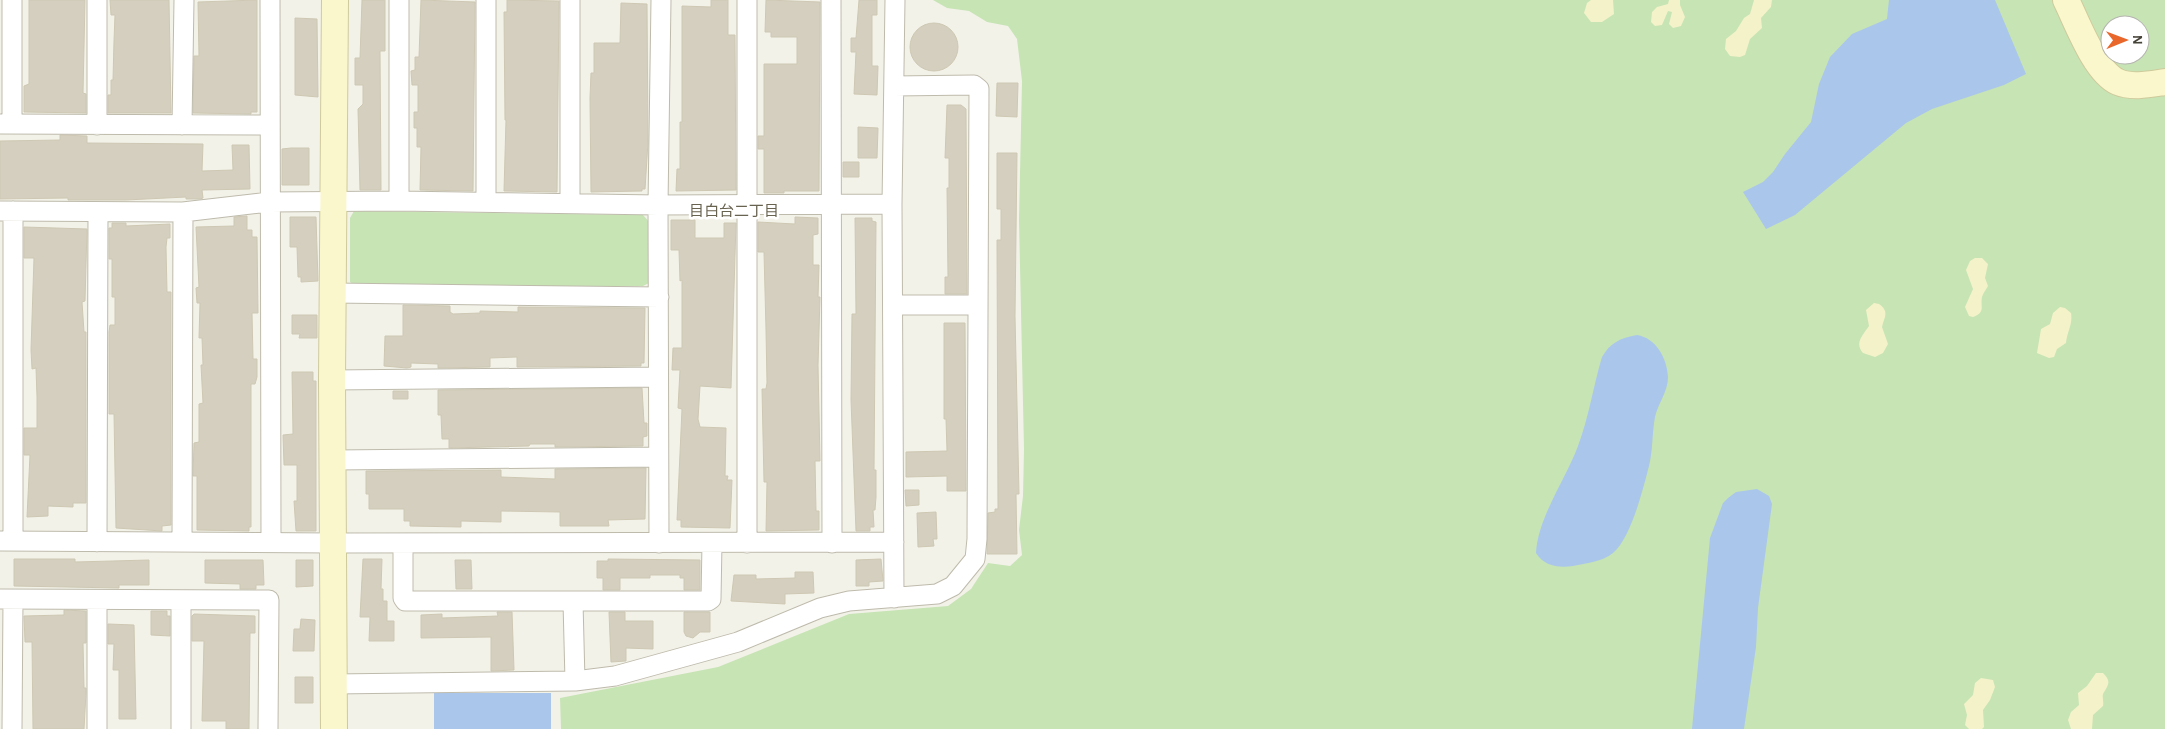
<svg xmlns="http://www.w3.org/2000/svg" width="2165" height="729" font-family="'Alegreya Sans','Noto Sans JP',sans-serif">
<rect width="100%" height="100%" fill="#f3f2e9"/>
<path fill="#c7e4b5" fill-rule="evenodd" d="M933,0H2165V729H561L560,698L718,667L849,614L948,606L971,589L988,563L1010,566L1022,555L1019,530L1023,496L1024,449L1019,220L1022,81L1017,39L1008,26L987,22L969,11L947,8ZM2110,25H2140V55H2110Z
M354,211L643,215L650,223L649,283L643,286H355L350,282V218Z"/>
<path fill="#f4f2c8" d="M1591,0H1613L1614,14L1602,22H1591L1584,13L1587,3Z
M1669,0H1680V5L1685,17L1681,26L1673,28L1669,24L1672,12L1668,11L1662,25L1655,26L1651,22L1652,12L1657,7L1668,4Z
M1754,0H1772L1771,7L1761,18L1762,28L1750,39L1745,55L1740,57L1730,56L1725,49L1726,39L1736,31L1744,18L1750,14Z
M1975,258H1982L1988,264L1985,278L1988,286C1986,290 1983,293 1982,297C1980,307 1986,312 1973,317L1969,316L1965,307L1973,289L1966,270L1970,261Z
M1874,303L1879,304C1890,312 1884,317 1882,327L1888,344L1883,353L1875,357L1863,353C1854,343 1863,335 1869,326L1866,310Z
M2060,307L2065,308L2071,313C2073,324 2067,332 2066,343L2057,349L2054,357L2049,358L2037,353L2041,329L2050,324L2053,313Z
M2096,673H2103C2112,682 2108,685 2103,694C2102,698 2104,702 2103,706L2093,715L2092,729H2071L2068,720L2071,712L2079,705L2078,693L2087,686Z
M1981,678L1993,680L1995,687L1990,700L1983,710L1984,727L1982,729H1969L1965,725L1967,715L1964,704L1973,695L1975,683Z"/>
<path fill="#aac6eb" d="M1889,0H1995L2026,74L2004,85L1932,109L1906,123L1795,215L1766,229L1743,192L1763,182L1773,172L1785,154L1811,122L1819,84L1830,57L1852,34L1887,19Z
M1637,335C1656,338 1667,358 1668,377C1668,392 1658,403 1655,417C1652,433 1653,450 1649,466C1643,489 1631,538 1613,553C1602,562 1586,563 1573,566C1558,568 1544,566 1536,553C1538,517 1565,481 1578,446C1589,417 1593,387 1602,357C1610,343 1620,338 1637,335Z
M1757,489L1769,496L1772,504L1758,608L1756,647L1744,729H1692L1710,538L1723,503L1728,498L1736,492Z
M434,693H551V729H434Z"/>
<path fill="#d4cfbf" stroke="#cec8b3" d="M29,0H85L83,93L86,94V113L24,112V86L29,84Z
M110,0H169L171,113H108V95H111V80H113L114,41L115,15H111Z
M257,0V112H251V114L193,113L194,56H199L198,2Z
M362,0H385V51H380L381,190H360L358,109L363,104V85H355V58H360Z
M421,0L475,2L473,191L420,190L421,147H417V128H414V112H418V85H412L411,71L415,70V57H419Z
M507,0L559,1L557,192L504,191L506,120H505L504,12H507Z
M711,0H728V35H735L736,190L676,191L677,169H680V122H682V6L711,7Z
M766,0L820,2L819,191H784V193H764V149H758V136H764V64H797V37H771V32H765Z
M859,0H877V15H872V66H878L877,95L854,94L856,52H851V38H856Z
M621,3L647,4L648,142L645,189H642V191L591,192L590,98L591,73H594V43H620Z
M295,18L317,19L318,97L295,95Z
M910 47a24 24 0 1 1 48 0a24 24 0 1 1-48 0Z
M997,83H1018L1017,117L996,116Z
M947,105H961L966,109L967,294H945V277H948L947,188H949V158H945Z
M858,127L878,128L877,158H858Z
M60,135L87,136V143L203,144L202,171L233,170L232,145H249L250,189L202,190L203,198L200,199H186V197L126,200H68V198L0,199V141L60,140Z
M291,148H309V185H282V149Z
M997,153H1017L1015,316L1019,494H1016L1017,554H987L988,513L995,512V509H998L997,240H1001V209H997Z
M843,162H859V177H843Z
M247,216V230H252V237H257L258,313H252L253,359H257V377L255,384H251V527H249V531L197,530V476H193L194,443L199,442V404L203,403L201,365H203L202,338H199L200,303H197L196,288L199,287L196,227L234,226V217Z
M290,217H316L318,281L301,282V277H298L297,247H290Z
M795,217L818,218V234L813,235V265H819L818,297H820L818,365L820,461H815L816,511H819V530L766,531L767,482H764L762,389H766L767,383L766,330L764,252H758V222L795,224Z
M855,218H872V221L876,222L874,470H876V497L875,510H873L874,527H870V531H856L851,400L852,314H856Z
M671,220H695V238H724V223H736L731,388L700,386L698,419L700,427L726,428L725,476H728L727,480H732L730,528L681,527V520H677L682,409L678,408L680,370H672L673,348H682V280L680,281L679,250H671Z
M112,223H126V226L170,224V238H167L166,247L167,292H171V525L162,526V531L116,528L114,414H109V332L110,325H115V297H112V259H109V228H112Z
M24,227L87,229L85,301L82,302L84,332H86V503H73V507L48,506V516L27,517L30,455H24V428H37V397L36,368L32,369L31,350L34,258H24Z
M403,305L450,306V312L453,314L480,313V311L518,312V307L645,308L644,363H641V366L517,367V357L490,358V367L438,368V364L411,363V367L407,368L384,366L385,336H403Z
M292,315H317V338H299L300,334H292Z
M944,323H965L966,491H947V476L906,477V452L947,451L946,419H944Z
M292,372H313V381H316V531H296L294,501H297V465H284L283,435L293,434Z
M642,388L644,423H647V436L643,437V446L555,447V444H530L529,446L449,448V439H442L441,415H438V390Z
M393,391H408V399H393Z
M646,468L645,519L608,520L609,526H560V512L501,511V522L461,521V527L410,526V521H404V509H369V494H366V471L501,470V477L555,479V469Z
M905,490H919V505L906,506Z
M936,512L937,539H933L934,546L918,547L917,513Z
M14,559H75V562L149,560V585H119V588L14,586Z
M363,559H382L381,589H383V601H387V621H394V641H369L370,617H360Z
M608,559L700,560V590H684V578H680V575H650V578H620V590H603V578H597V561H608Z
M881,559L883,581L869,582V586H856V560Z
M205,560H263L264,585H256V589H240V584L205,583Z
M296,560H313V586L296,587Z
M455,560H471L472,589H456Z
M795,572H813L814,593L785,594V604L731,601L734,575H756V579L795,578Z
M64,610L86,611V643H83L84,688H86V693L84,729H33L32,642H25L24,616L64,615Z
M151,611H167V616H170V636L151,635Z
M497,612H512L514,670L491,671V637L421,638V615L442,614V618L498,616Z
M609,612H625V621H653V649L626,648V661L611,662Z
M684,612H710V632H700L693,638L686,636L684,632Z
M194,614L255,616V633H250L249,729H226V721H202L204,641H192V616Z
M301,619L315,620L314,651H293L294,629H300Z
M108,624L134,625L136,719H119V670H113L114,644H108Z
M295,677H313V703H295Z"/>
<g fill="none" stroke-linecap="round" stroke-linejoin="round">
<defs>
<path id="street" d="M270,0L271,542
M399,0V201
M747,0V543
M831,0L832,543
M0,124L270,125
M12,124V0
M97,125V0
M182,125L184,0
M486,202V0
M570,203V0
M0,211L183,212L269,202L399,201L658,205L892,204
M333,293L659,297
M893,305H977
M332,380L658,377
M334,460L658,457
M0,541L334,543L894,542
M13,541V211
M97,542L98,212
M182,542L183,212
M403,543V598L405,601H708L711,599L712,543
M659,543L658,205L661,0
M894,598L892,204L895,0
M0,599L269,600L268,729
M97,600V729
M181,600V729
M573,602L575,681
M334,684L575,681L615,676L738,642L820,608L849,601L937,594L953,586L975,559L977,539L979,89L974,85L894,86
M12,729L13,600"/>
<path id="secondary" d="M2066,0C2077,22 2095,72 2118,82C2132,88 2151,84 2165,82
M334,729L332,380L335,0"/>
</defs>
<use href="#street" stroke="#bebbac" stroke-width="21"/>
<use href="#secondary" stroke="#cfca9c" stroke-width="28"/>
<use href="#street" stroke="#fff" stroke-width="19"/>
<use href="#secondary" stroke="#faf7cc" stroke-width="26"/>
</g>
<g text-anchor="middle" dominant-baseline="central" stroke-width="5" stroke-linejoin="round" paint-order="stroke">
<g font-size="15" fill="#686250" stroke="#fff">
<text x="734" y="211">目白台二丁目</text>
</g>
</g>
<g transform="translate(2125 40) rotate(89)"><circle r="24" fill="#ffffff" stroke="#b5b4af"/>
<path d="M0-4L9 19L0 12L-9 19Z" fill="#e9672a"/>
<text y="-8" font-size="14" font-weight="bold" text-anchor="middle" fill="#464338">N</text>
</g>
</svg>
